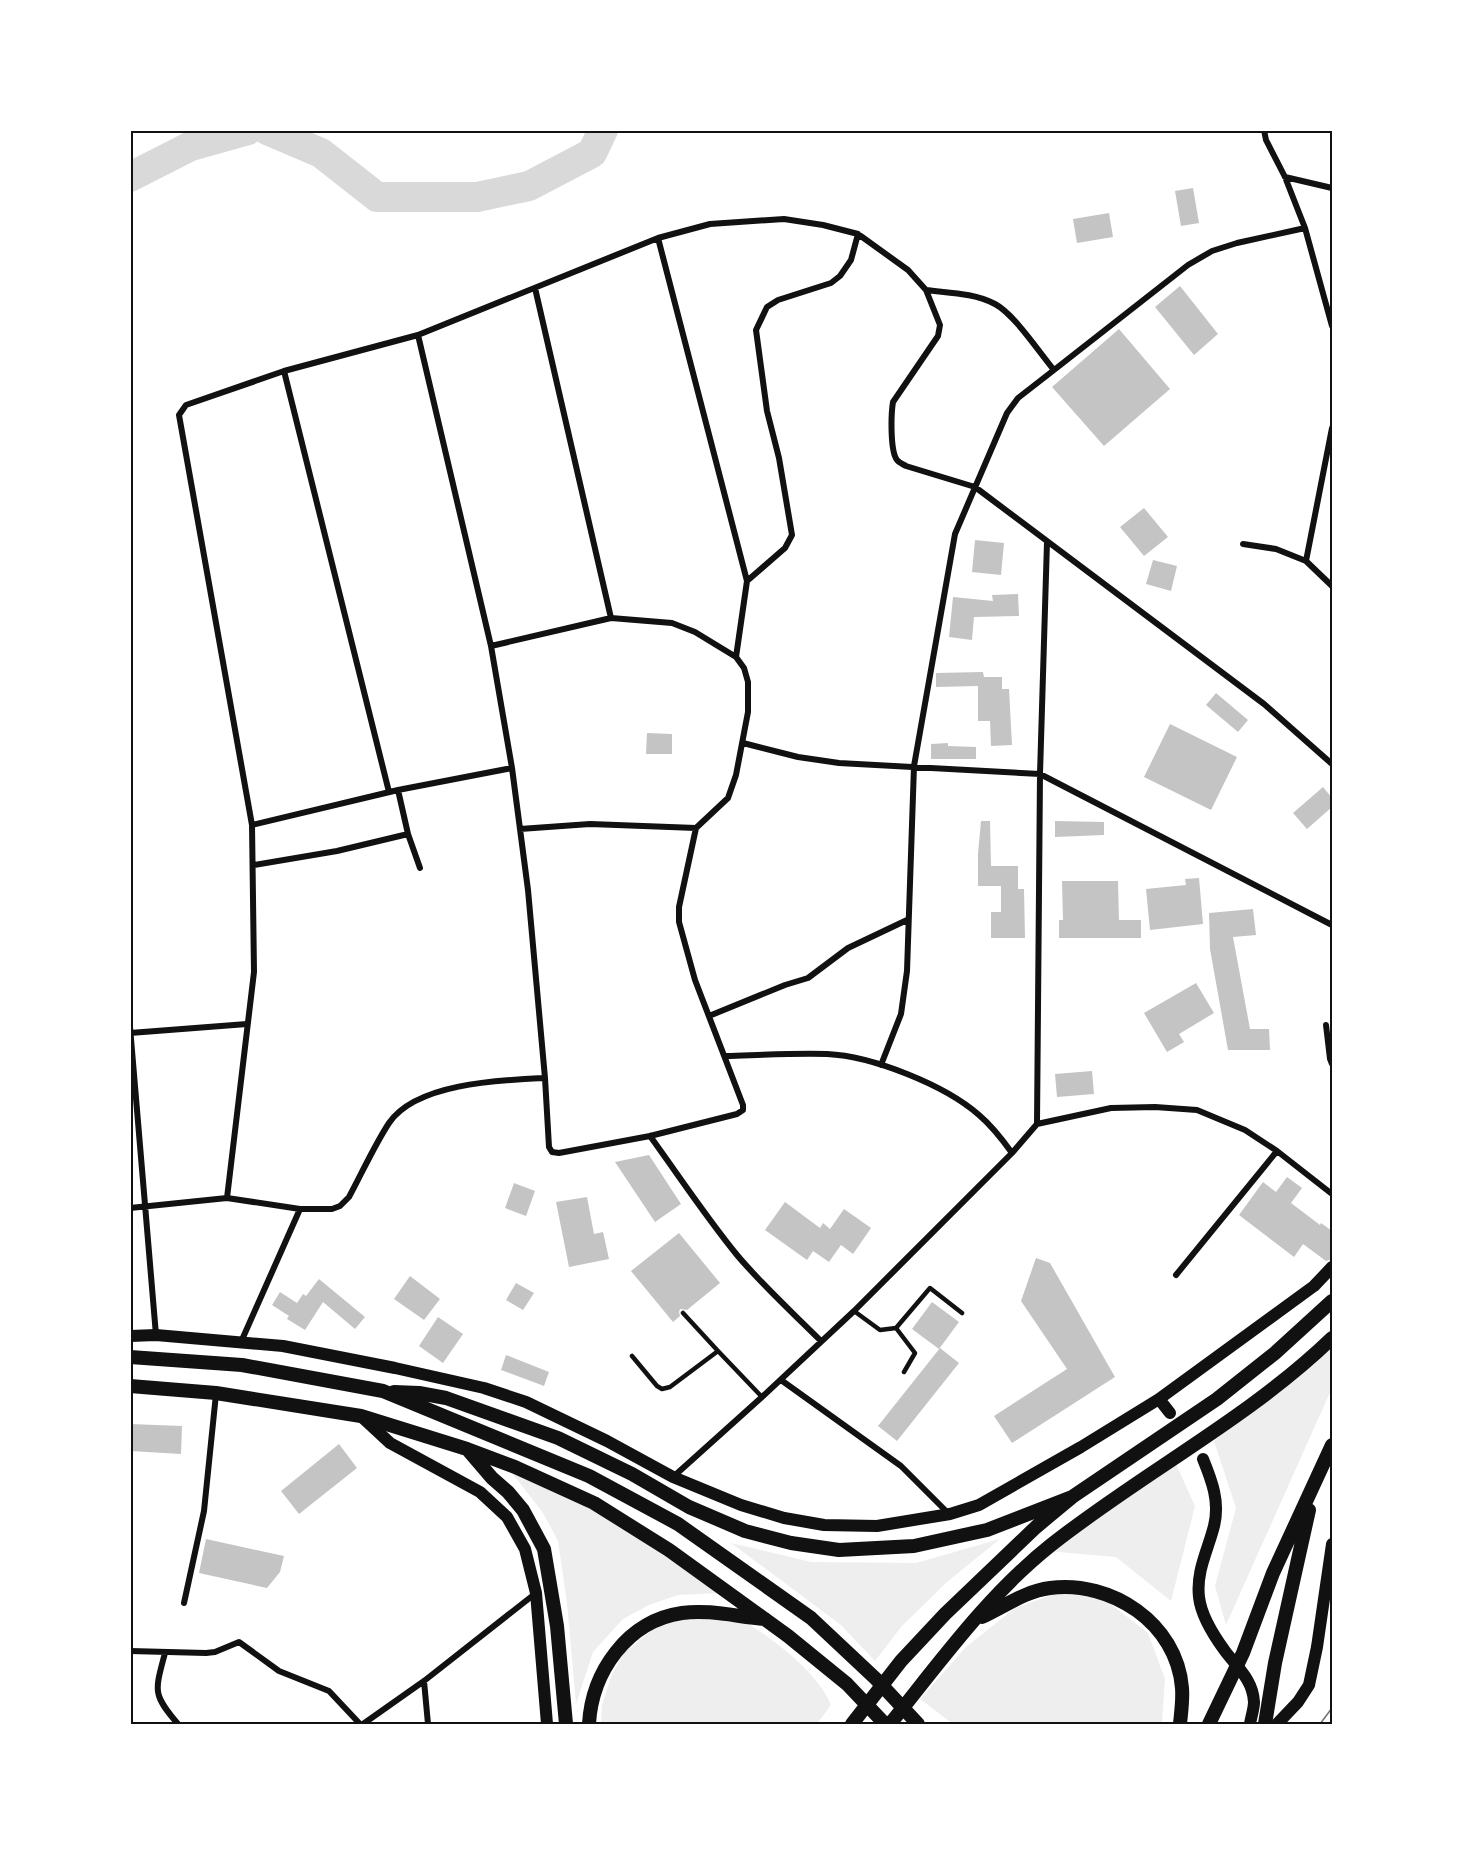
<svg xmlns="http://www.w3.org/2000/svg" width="1463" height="1855" font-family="'PT Sans Narrow',sans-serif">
<rect width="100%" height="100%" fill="#fff"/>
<path fill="#eee" d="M1332,1345V1388L1226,1625L1215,1586L1236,1508L1214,1441Z
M1176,1464L1195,1506L1171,1601L1116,1557L1047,1551Z
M509,1469L598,1512L668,1555L719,1593L678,1595L649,1605L623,1619L593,1652L576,1704L567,1603L558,1541L543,1513Z
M1000,1539L947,1582L902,1626L875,1661L841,1625L731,1543L811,1562L916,1563Z
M1057,1593L1103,1598L1148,1633L1165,1679L1162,1722L1161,1724H953L920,1699L966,1647L1015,1608Z
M734,1615C767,1634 817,1670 831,1705L817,1724H601L602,1705L612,1674L624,1653L664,1620Z"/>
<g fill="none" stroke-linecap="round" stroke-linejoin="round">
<path stroke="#d9d9d9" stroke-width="30" d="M267,130L321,153L377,197H477L529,186L592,153L603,130
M130,177L191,146L248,130"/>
</g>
<path fill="#c4c4c4" d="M1193,188L1199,223L1181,226L1175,191Z
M1109,213L1113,237L1077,243L1073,219Z
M1180,286L1218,334L1194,355L1155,307Z
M1119,329L1170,389L1104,446L1052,387Z
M1144,508L1168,537L1144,556L1120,527Z
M975,540L1004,543L1001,575L972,572Z
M1153,560L1177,566L1171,591L1146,584Z
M1018,594L1019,616L974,617L972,640L949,637L953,597L993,601L992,595Z
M983,672L984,677H1002V689H1009L1012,745L991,746L990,721H978V686L936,687V673Z
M1216,693L1248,720L1238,732L1206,705Z
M1170,724L1237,757L1211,810L1144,777Z
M647,733L672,734V754H646Z
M948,743V746L976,747V759H931V744Z
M1323,787L1332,798V807L1307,829L1293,813Z
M981,821H990L991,866H1018V889H1024L1025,938H991V912H1001V886H978V854Z
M1055,821L1104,822V835L1055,837Z
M1199,878L1203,924L1150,930L1146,889L1186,885L1185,879Z
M1062,881H1118L1119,920H1141V938H1059V920H1063Z
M1253,909L1256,935L1233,937L1250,1029H1269L1270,1050H1228L1210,949L1209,913Z
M1196,983L1214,1013L1179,1034L1184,1042L1167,1052L1144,1013Z
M1092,1071L1094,1094L1057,1097L1055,1074Z
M649,1155L681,1204L655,1222L615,1162Z
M1287,1177L1302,1188L1291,1203L1320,1225L1321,1223L1332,1231V1259L1326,1261L1303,1244L1294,1257L1239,1215L1263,1182L1276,1192Z
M514,1183L535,1191L526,1216L505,1208Z
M587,1197L594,1234L603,1232L609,1259L569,1267L556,1202Z
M785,1202L820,1228L823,1223L830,1229L844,1209L871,1228L853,1254L841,1245L829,1262L813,1251L807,1260L765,1230Z
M679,1233L720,1283L687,1310L680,1309L679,1312L680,1316L673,1322L631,1271Z
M1036,1258L1050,1263L1115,1377L1012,1443L994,1416L1067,1369L1021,1301Z
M410,1276L440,1299L424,1320L394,1299Z
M319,1279L365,1317L355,1329L323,1302L305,1330L287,1319L289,1316L272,1305L280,1292L297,1303L303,1294L306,1296Z
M516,1283L534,1293L523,1310L506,1300Z
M932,1302L959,1322L939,1349L912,1329Z
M438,1317L463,1334L443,1363L419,1346Z
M940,1348L959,1363L897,1441L878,1426Z
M506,1355L549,1372L544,1386L501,1370Z
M130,1424L182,1426L181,1454L130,1451Z
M339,1444L357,1468L299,1514L281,1491Z
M206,1539L284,1556L280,1572L267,1588L199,1573Z"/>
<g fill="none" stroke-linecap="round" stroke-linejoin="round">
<path stroke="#111" stroke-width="4.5" d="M854,1311L880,1330L896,1328
M683,1313L718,1351
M632,1356L657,1386L662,1389L670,1387L718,1351L762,1397
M904,1372L915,1353L896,1328L930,1288L962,1313"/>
<path stroke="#111" stroke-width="6" d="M1264,130L1266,140L1285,177L1305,228L1332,326
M1285,177L1332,188
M658,238L747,581L736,657
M535,288L611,618
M926,290L940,325L938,336L893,402C891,414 890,451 897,460C899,463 903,464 906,466L975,487L1264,704L1332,764
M418,335L491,646L512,768L528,890L545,1078L549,1147L552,1152L559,1153L650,1136L737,1114L743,1110V1105L695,980L679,922V907L696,828L728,798L736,775L748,712V682L744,668L736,657L695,632L672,623L611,618L491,646
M1054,370L1188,265L1212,251L1237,243L1305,228
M284,371L389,792
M1243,544L1276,549L1306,561L1332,586
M1306,561L1332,428
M747,581L785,548L792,535L779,458L767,411L756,330L767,307L778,300L831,283L840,276L851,260L858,234
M743,743L798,757L839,763L1040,774L1332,925
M252,825L398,790L512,768
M520,829L590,824L696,828
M408,834L420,868
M254,865L337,851L408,834L398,790
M709,1016L785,985L808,978L848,948L907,920
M1326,1025L1330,1059L1332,1064
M130,1027L156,1335
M130,1033L247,1024
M726,1056C759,1055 793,1053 827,1054C872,1056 945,1085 979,1115C992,1126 1002,1139 1012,1153
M1037,1124L1040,774L1047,542
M650,1136C679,1176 706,1217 737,1255C763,1286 793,1313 821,1341
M227,1198L254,972L252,825L179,415L186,405L284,371L418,335L658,238L710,224L784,219L823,225L858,234L908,270L926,290C949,293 974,293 995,304C1014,314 1039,352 1054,370L1018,398L1007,413L955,534L914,766L907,971L901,1014L881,1065
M130,1208L227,1198L300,1209H332L340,1206L349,1197C362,1173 374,1146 389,1123C416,1083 500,1080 545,1078
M1176,1275L1277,1151
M241,1342L300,1209
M781,1380L901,1466L949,1514
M673,1477L762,1397L854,1311L1012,1153L1037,1124L1111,1108L1155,1107L1197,1110L1245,1130L1277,1151L1332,1194
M184,1603L204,1511L216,1394
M130,1651L206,1653L215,1652L239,1642L279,1671L329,1691L360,1724
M165,1653C155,1691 152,1694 178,1724
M424,1681L428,1724
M363,1724L424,1681L536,1593"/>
<path stroke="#111" stroke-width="12" d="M130,1336L156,1335L283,1346L395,1368L484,1388L526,1402L607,1441L673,1477L741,1505L784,1518L824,1525L877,1526L950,1514L979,1505L1081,1447L1159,1399L1314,1286L1332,1267
M1159,1399L1170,1413
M362,1417L390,1443L480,1492L507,1517L525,1549L536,1593L547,1724
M1203,1459C1212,1481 1220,1502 1214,1526C1208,1550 1196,1571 1199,1597C1201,1616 1214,1636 1225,1651C1237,1667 1253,1680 1254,1702C1254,1709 1251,1717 1250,1724
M1277,1724L1298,1702L1309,1685L1317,1647L1332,1544"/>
<path stroke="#111" stroke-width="14" d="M130,1357L242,1365L383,1391L589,1476L678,1524L811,1618L876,1679L918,1724
M130,1386L216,1393L361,1416L467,1449L515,1467L594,1503L669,1550L788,1636L847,1684L885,1724
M394,1392L419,1393L446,1398L558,1438L632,1474L689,1507L745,1531L791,1543L839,1550L914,1546L987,1530L1072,1497
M468,1450L492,1478L508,1492L523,1510L544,1549L557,1626L566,1724
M982,1617C1004,1607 1025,1591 1050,1588C1111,1580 1177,1623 1182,1688C1183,1700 1181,1713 1180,1724
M589,1724C592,1672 627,1621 682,1613C709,1609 738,1617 765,1619
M852,1724L901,1661L945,1614L1036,1527L1072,1497L1217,1399L1275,1353L1332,1301
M890,1724C940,1662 988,1595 1051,1545C1142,1473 1248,1419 1332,1338
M1209,1724L1243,1653L1273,1573L1332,1445
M1265,1724L1275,1663L1309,1510"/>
<path stroke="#707070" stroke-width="1.5" d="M1320,1724L1332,1708"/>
</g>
<rect width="1463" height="1855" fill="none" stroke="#ffffff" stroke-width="264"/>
<rect x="132" y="132" width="1199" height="1591" fill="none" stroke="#111" stroke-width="2"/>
</svg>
